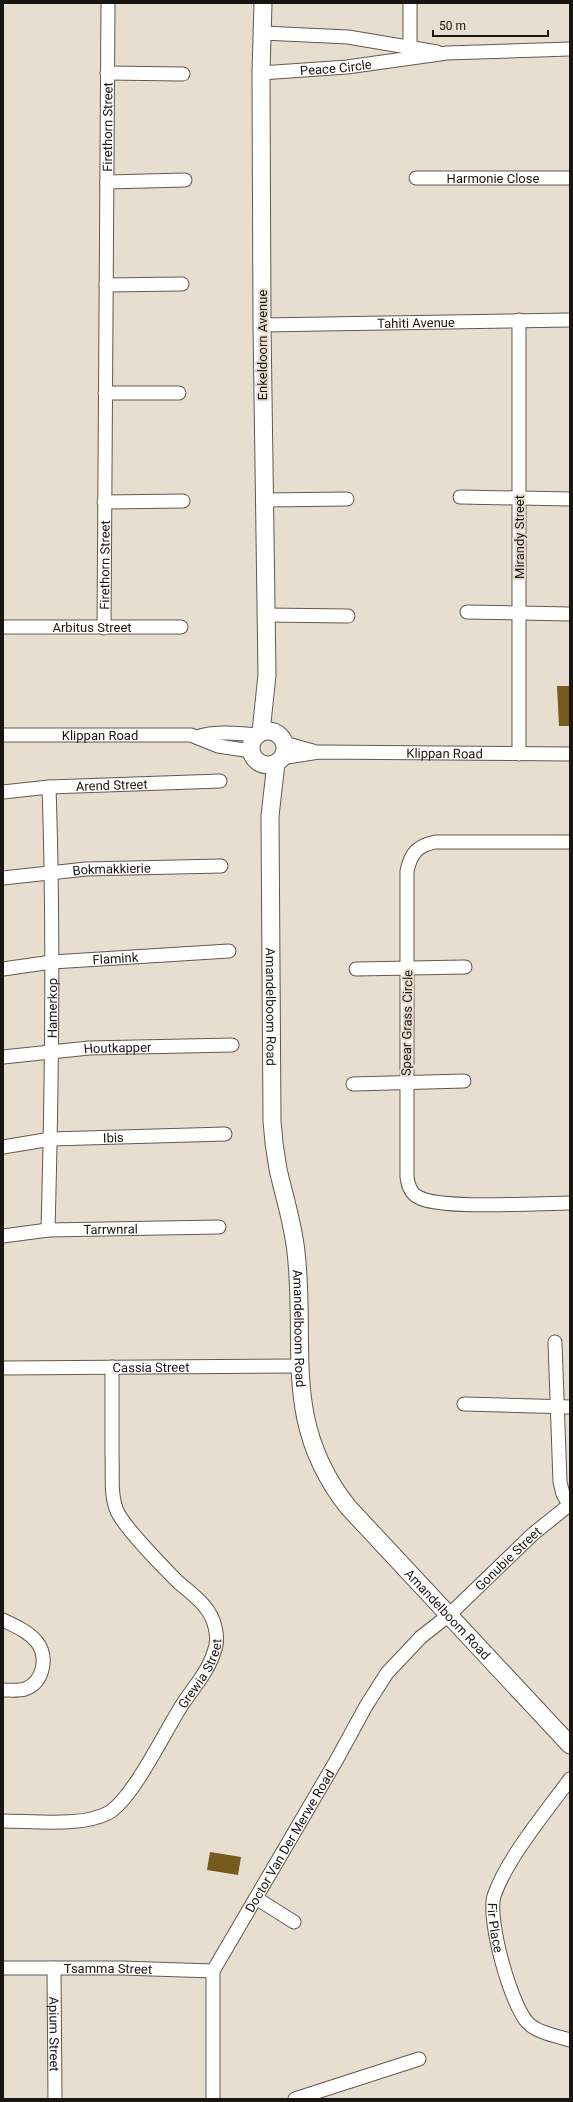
<svg xmlns="http://www.w3.org/2000/svg" width="573" height="2102" font-family="Roboto,sans-serif">
<rect width="100%" height="100%" fill="#e7ded0"/>
<path fill="#78591e" d="M557,686H570V726H559Z
M210,1852L241,1857L238,1875L207,1870Z"/>
<g fill="none" stroke-linecap="round" stroke-linejoin="round">
<defs>
<g id="minor">
<path d="M410,3V56"/>
<path d="M263,33L348,37L437,52"/>
<path d="M107,73L183,74"/>
<path id="s1" d="M261,73L347,67L447,53L570,49"/>
<path id="s2" d="M416,178H570"/>
<path d="M107,182L185,180"/>
<path d="M106,285L182,284"/>
<path id="s3" d="M262,325L570,320"/>
<path d="M105,393H179"/>
<path d="M460,497L570,499"/>
<path d="M264,500L347,499"/>
<path d="M104,502L183,501"/>
<path d="M467,612L570,614"/>
<path d="M265,615L348,616"/>
<path id="s4" d="M3,627H181"/>
<path id="s5" d="M104,628L108,3"/>
<path id="s6" d="M3,735H191L218,746L251,751"/>
<path d="M196,737C215,731 236,733 256,735"/>
<path d="M284,743L313,751"/>
<path d="M519,754V320"/>
<path id="s7" d="M281,758L319,752L570,754"/>
<path id="s8" d="M3,792L49,787L220,781"/>
<path d="M570,842H435C417,846 411,853 407,871V1177C408,1185 410,1193 418,1197C439,1210 541,1203 570,1203"/>
<path id="s9" d="M3,878L86,869L221,866"/>
<path id="s10" d="M3,969L52,962L229,951"/>
<path d="M356,969L465,967"/>
<path id="s11" d="M3,1057L89,1048L232,1045"/>
<path d="M353,1084L464,1081"/>
<path id="s12" d="M3,1147L51,1139L225,1134"/>
<path id="s13" d="M48,1230C52,1082 54,935 49,787"/>
<path id="s14" d="M3,1236L48,1230L219,1227"/>
<path d="M555,1342L560,1482L563,1494L570,1506"/>
<path id="s15" d="M3,1368L300,1366"/>
<path d="M464,1404L570,1407"/>
<path d="M3,1620C15,1626 28,1631 37,1642C48,1657 44,1682 25,1689C18,1691 10,1690 3,1690"/>
<path id="s16" d="M570,1779C546,1812 507,1858 494,1896C487,1919 511,2006 528,2023C538,2033 557,2036 570,2040"/>
<path id="s17" d="M3,1821C33,1821 82,1827 108,1813C133,1799 165,1731 182,1705C193,1688 208,1672 214,1652C217,1645 217,1635 215,1627C211,1607 193,1595 178,1582C165,1569 124,1527 117,1511C110,1495 113,1473 112,1455C112,1426 112,1397 112,1367"/>
<path d="M256,1898L294,1922"/>
<path id="s18" d="M3,1968H122L213,1971"/>
<path id="s19" d="M54,1968L55,2099"/>
<path id="s20" d="M213,2099V1971L336,1761L366,1706L387,1673L421,1637L449,1615L533,1534L569,1505"/>
<path d="M295,2099L419,2059"/>
</g>
<g id="tertiary">
<circle cx="268" cy="748" r="17"/>
<path d="M261,732L267,675L262,325L261,73L263,3"/>
<path id="s21" d="M276,763L270,816L272,1121C273,1137 275,1153 278,1169C284,1196 293,1223 296,1252C307,1348 281,1422 348,1507L570,1745"/>
</g>
</defs>
<use href="#minor" stroke="#61594d" stroke-width="15"/>
<use href="#tertiary" stroke="#61594d" stroke-width="19"/>
<use href="#minor" stroke="#fff" stroke-width="13"/>
<use href="#tertiary" stroke="#fff" stroke-width="17"/>
</g>
<g text-anchor="middle" dominant-baseline="central" stroke-width="4" stroke-linejoin="round" paint-order="stroke">
<g font-size="13" fill="#191611" stroke="#e7ded0">
<text stroke="none"><textPath href="#s1" startOffset="75">Peace Circle</textPath></text>
<text stroke="none"><textPath href="#s5" startOffset="501">Firethorn Street</textPath></text>
<text stroke="none"><textPath href="#s2" startOffset="77">Harmonie Close</textPath></text>
<text stroke="none"><textPath href="#s3" startOffset="154">Tahiti Avenue</textPath></text>
<text transform="translate(262 345) rotate(-90)">Enkeldoorn Avenue</text>
<text transform="translate(519 537) rotate(-90)">Mirandy Street</text>
<text stroke="none"><textPath href="#s5" startOffset="63">Firethorn Street</textPath></text>
<text stroke="none"><textPath href="#s4" startOffset="89">Arbitus Street</textPath></text>
<text stroke="none"><textPath href="#s6" startOffset="97">Klippan Road</textPath></text>
<text stroke="none"><textPath href="#s7" startOffset="164">Klippan Road</textPath></text>
<text stroke="none"><textPath href="#s8" startOffset="109">Arend Street</textPath></text>
<text stroke="none"><textPath href="#s9" startOffset="109">Bokmakkierie</textPath></text>
<text stroke="none"><textPath href="#s10" startOffset="113">Flamink</textPath></text>
<text stroke="none"><textPath href="#s21" startOffset="244">Amandelboom Road</textPath></text>
<text stroke="none"><textPath href="#s13" startOffset="222">Hamerkop</textPath></text>
<text transform="translate(407 1023) rotate(-89)">Spear Grass Circle</text>
<text stroke="none"><textPath href="#s11" startOffset="115">Houtkapper</textPath></text>
<text stroke="none"><textPath href="#s12" startOffset="111">Ibis</textPath></text>
<text stroke="none"><textPath href="#s14" startOffset="108">Tarrwnral</textPath></text>
<text stroke="none"><textPath href="#s21" startOffset="568">Amandelboom Road</textPath></text>
<text stroke="none"><textPath href="#s15" startOffset="148">Cassia Street</textPath></text>
<text stroke="none"><textPath href="#s20" startOffset="640">Gonubie Street</textPath></text>
<text stroke="none"><textPath href="#s21" startOffset="904">Amandelboom Road</textPath></text>
<text stroke="none"><textPath href="#s17" startOffset="275">Grewia Street</textPath></text>
<text stroke="none"><textPath href="#s20" startOffset="279">Doctor Van Der Merwe Road</textPath></text>
<text stroke="none"><textPath href="#s16" startOffset="172">Fir Place</textPath></text>
<text stroke="none"><textPath href="#s18" startOffset="105">Tsamma Street</textPath></text>
<text stroke="none"><textPath href="#s19" startOffset="66">Apium Street</textPath></text>
</g>
</g>
<rect width="573" height="2102" fill="none" stroke="#191611" stroke-width="8"/>
<path d="M433 30v6h115v-6" fill="none" stroke="#191611" stroke-width="2"/>
<text x="439" y="30" font-size="12" fill="#191611" stroke="#e7ded0" stroke-width="3" paint-order="stroke">50 m</text>
</svg>
